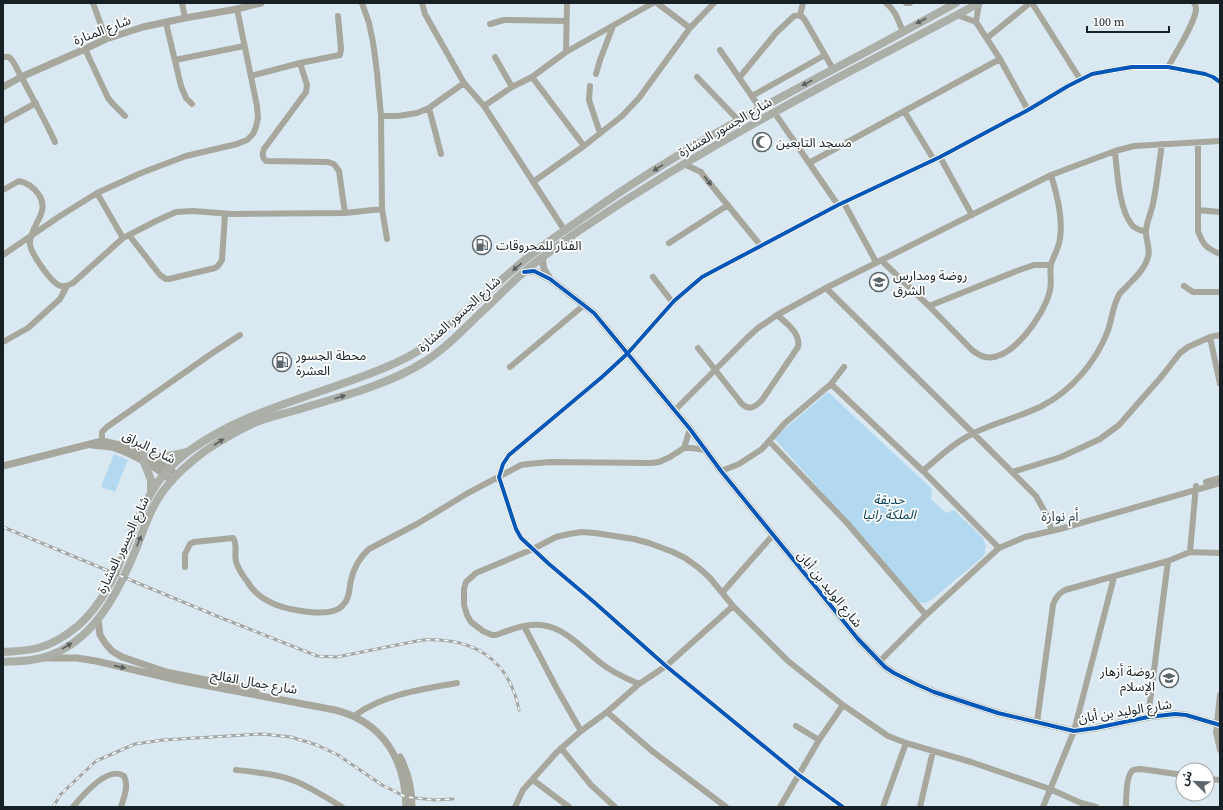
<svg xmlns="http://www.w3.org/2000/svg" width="1223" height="810" font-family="'Source Serif 4','Noto Sans Arabic',serif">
<rect width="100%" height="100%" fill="#dae8f1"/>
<path fill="#b2d9ef" d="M828,392L932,489L931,499L946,513L954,510L983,538L986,546L984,556L931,600L925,603L919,602L774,438Z
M114,454L128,460L115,492L101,487Z"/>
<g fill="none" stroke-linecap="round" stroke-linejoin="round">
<path stroke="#a7a79d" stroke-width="6" d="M93,3L106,39
M182,3L185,18
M362,3L369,23L373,42L377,72L381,116L382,209L387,239
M422,3L425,14L464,83L484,106L565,231
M657,3L690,28
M886,3C896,11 898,20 903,32
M906,3H910
M1032,3L1080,79
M800,15L803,3
M957,15L976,22L1000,59L1028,110
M976,22L979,3
M166,23L181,86L186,98L192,104
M490,24L504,20L566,21
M987,38L1030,3
M85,49L108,98L113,104L125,116
M720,50L760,108
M566,52L567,3
M3,57H9C16,63 17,71 22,78C33,99 45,120 55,142
M495,57L512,87
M175,60L244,46
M300,63L340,55L341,49L338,16
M1168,67C1175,54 1196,21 1196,9C1196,5 1196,6 1194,3
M596,74L600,60L613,26
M251,76L300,63L307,85L306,92L264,149C262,155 262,157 266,161L328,162L334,164L339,171L345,213
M532,77L584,146
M697,77L738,120
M739,78L776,33L794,16C801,14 803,17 806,22L833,69
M590,86L589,100L600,133
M752,96L825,55
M484,106L512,87L532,77L566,52L653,3
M429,108L441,154
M904,111L934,160
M774,112L838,205
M381,116H398L417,113L429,108L464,83
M3,121L36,103
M1198,143V231C1203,245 1206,248 1220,254
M1115,151C1117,171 1119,210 1132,225C1136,230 1141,230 1146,232
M940,157L972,215
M809,163L1000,59
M684,164L701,172L703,175L761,246
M533,182L584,146L622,116L639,98L690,28L714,3
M3,190L19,181C28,183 34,187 39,195C51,213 29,226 30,244C31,254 52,284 61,286C66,287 69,285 73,283L123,238L156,221L176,212L193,211L232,214L345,213L382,209
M97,193L123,238
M844,203L876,262
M1198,210L1220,212
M129,235L160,275L166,279H169L215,268L218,266L222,260L225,214
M669,243L728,205
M3,255L60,216L97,193L141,173L186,156L237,144L247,140L253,134L256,127L258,118L257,106L237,9
M881,260L929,306L972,350C976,353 980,356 985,357C1012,362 1043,315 1049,294C1053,283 1049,274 1051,264C1054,255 1059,248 1060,238C1063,219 1057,194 1051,175
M653,277L673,303
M1184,286L1193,292H1220
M826,288L973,433L1036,496L1046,514L1052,531
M929,306L1022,269L1034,265H1051
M1210,337L1220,384
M3,342L28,328L60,299L67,286
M698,348L742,404C750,411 755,407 762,400L798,347C801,333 786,323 777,315
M510,367L584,305
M831,384L923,471L999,548
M675,410L747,338L758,328L777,315L826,288L1051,175L1115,151L1134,146L1220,141
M102,441V432L107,427L211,354L240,335
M769,441L847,523L926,615
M684,448L690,429
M721,471L739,464L762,449L785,423L831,384L844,367
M923,471C939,457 955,442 974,433C996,422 1020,417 1042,406C1071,391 1095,363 1107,333C1112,321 1112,307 1119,295C1121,291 1126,288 1129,284C1137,276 1145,268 1148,257C1151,248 1145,240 1146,230C1147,221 1151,213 1153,204C1157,184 1159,164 1162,144
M1012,472L1061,457L1100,439L1119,425L1162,376L1180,353L1188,347L1210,337L1220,335
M1206,482L1220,478
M1190,552L1196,486
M185,567V554L190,544L194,542L233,538C238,544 234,554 236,561C237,567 241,572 244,577C247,581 249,584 251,587C264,604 288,610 309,612C319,613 336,614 343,605C350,599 349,588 351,580C354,567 360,557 369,549L417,524L468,493L521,465L528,464L550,462L651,463L659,462L670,457L684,448H692L705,450
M722,593L773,535
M524,626L557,689L581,731
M879,662L926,615L999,548L1025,537L1060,529L1220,483
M639,684C626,678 613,673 602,664C584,650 565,627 541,625C526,623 510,630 496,635H492L483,631L471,622L467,615L464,605V589L466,582L476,573L533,549L556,537L569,534L582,532L595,533L634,539L649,543L673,552L685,558L699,568L710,578L733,606L788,661L843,705L888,736L906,743L971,762L1050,789L1081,803L1096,807
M1220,695L1216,732L1220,750
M607,712L652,751L726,807
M357,714C386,694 423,689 457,683
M1148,717L1168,561
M1037,722L1053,605C1055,598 1058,594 1065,590L1168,561L1190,552L1220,553
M796,726L819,740
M561,748L591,785L615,807
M236,770C256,772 277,774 295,781C312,788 327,798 342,807
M1207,779L1220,780
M533,780L569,807
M73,807C82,796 108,765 124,776C129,786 124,797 121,807
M515,807L523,790L557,752L581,731L607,712L639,684L666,666L733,606
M780,807L819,740L843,705
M843,807L799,775L666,666L594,602L549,564L521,538L516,529L499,477L503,464L509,455L602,377L628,353L674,301L702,277L838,205L940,157L1028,110L1068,86L1092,74L1114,70L1132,67H1168L1205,74L1213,77L1220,82
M883,807L906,743
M920,807L933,751
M1043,807L1074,731L1114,577
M1126,807C1126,799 1126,777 1132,771C1134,769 1138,769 1141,769L1183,775"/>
<path stroke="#a7a79d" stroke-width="7" d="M3,87L21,77L85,49L106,39L143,27L185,18L237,9L261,3
M543,257C542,266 544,270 549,277
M524,272L534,271L550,279L594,313L690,429L721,471L858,639L885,667L894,673L916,684L934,692L998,713L1074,731L1096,728L1148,717L1175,714L1186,715L1220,725
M92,445C98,446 105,446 111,447C129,452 158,468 172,481
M3,466L102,441L120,445L144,455L166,467L177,475
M98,620L100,635L105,643L112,651L122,657L166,672L256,690
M44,658H77L96,661L177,680L335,710C383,722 405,759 406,807
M400,757C408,772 412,790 412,807"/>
<path stroke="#acaea8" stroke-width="8" d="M144,455C160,458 171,456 187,452
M144,462L151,480V493
M3,652C15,651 27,651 38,648C54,644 67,635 79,625C119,588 124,540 150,495C159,478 174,462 189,451C237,416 292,402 347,382C370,374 392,366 413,354C426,347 438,336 450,325C471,307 492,288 513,270C537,248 567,229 594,210C669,157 749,114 830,71C872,49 914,26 956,3
M3,662C19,661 36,661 51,655C96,638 119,590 136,549C142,534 147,518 155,504C166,483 186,465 205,451C220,441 236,431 252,424C265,418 279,415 293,411C336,398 386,386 424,362C448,347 467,325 488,306C500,295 511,283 524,272C540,258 559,245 577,232C641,189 707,149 775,112C842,74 912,40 979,3"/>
<defs>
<path id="rail" d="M3,527L224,619L317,656L337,657L422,640C472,637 509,658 519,710
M53,807L61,794L96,761L135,744L163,740L262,734L291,737L317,745L338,755L382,785L406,797L434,800L453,799"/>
</defs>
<use href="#rail" stroke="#a2a7a6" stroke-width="3"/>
<use href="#rail" stroke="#fff" stroke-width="1.5" stroke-dasharray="4.5" stroke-linecap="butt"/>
<defs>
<path id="cycleway" d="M524,272L534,271L550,279L594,313L690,429L721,471L858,639L885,667L894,673L916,684L934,692L998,713L1074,731L1096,728L1148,717L1175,714L1186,715L1220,725
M843,807L799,775L666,666L594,602L549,564L521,538L516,529L499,477L503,464L509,455L602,377L628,353L674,301L702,277L838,205L940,157L1028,110L1068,86L1092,74L1114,70L1132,67H1168L1205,74L1213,77L1220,82"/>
</defs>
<use href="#cycleway" stroke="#fff" stroke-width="6"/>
<use href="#cycleway" stroke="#0057b8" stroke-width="4"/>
</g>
<defs><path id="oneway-solid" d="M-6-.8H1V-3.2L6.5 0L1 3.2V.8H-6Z"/></defs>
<g fill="#5a6060">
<use href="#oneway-solid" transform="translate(921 21) rotate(152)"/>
<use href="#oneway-solid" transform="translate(807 83) rotate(152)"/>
<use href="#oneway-solid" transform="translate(658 168) rotate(147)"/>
<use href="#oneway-solid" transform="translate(517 267) rotate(140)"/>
<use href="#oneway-solid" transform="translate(340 397) rotate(-17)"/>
<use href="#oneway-solid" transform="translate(219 442) rotate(-33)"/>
<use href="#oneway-solid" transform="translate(139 541) rotate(-68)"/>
<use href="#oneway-solid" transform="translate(67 646) rotate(-32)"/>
</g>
<g fill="#575d5b">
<use href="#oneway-solid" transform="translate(708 181) rotate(51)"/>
<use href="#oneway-solid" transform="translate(120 667) rotate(13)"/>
</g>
<defs>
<symbol id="mosque-ring" viewBox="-11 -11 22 22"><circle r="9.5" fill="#fff" stroke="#5b666c" stroke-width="1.5"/><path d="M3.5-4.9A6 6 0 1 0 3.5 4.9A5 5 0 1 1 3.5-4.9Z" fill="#5b666c"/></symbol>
<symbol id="fuel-ring" viewBox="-11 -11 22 22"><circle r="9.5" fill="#fff" stroke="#5b666c" stroke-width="1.5"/><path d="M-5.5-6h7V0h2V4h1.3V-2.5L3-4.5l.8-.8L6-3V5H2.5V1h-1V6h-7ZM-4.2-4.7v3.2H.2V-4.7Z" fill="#5b666c"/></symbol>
<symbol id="school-ring" viewBox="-11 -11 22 22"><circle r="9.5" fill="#fff" stroke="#5b666c" stroke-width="1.5"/><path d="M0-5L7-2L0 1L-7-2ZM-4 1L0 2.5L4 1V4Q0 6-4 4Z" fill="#5b666c"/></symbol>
</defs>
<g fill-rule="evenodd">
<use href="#mosque-ring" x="751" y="131" width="22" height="22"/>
<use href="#fuel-ring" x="471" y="234" width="22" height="22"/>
<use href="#school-ring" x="868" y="271" width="22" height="22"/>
<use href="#fuel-ring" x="271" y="351" width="22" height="22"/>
<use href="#school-ring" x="1158" y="667" width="22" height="22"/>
</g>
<g text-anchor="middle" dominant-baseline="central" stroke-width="3.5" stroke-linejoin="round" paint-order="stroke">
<g font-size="13" fill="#162025" stroke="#fff">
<text transform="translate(102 30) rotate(-21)">شارع المنارة</text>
<text transform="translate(725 127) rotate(-30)">شارع الجسور العشارة</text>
<text transform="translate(459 314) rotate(-42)">شارع الجسور العشارة</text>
<text transform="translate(149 447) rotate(26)">شارع البراق</text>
<text transform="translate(123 545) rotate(-65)">شارع الجسور العشارة</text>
<text transform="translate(830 589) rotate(51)">شارع الوليد بن أبان</text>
<text transform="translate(254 682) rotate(10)">شارع جمال الفالح</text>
<text transform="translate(1125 711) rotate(-9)">شارع الوليد بن أبان</text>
</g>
<g font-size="13" fill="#162025" stroke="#fff" text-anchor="start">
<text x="776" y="142">مسجد التابعين</text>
<text x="496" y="245">الفنار للمحروقات</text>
<text x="893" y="275">روضة ومدارس<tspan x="893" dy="15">الشرق</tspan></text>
<text x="296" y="355">محطة الجسور<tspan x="296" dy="15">العشرة</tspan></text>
<text x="1155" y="671" text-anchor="end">روضة أزهار<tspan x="1155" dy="15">الإسلام</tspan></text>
</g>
<g font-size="13" font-style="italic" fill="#07415a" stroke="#fff">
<text x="889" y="499">حديقة<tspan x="889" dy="15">الملكة رانيا</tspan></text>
</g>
<g font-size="14" fill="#304653" stroke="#fff">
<text x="1060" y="516">أم نوارة</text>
</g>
</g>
<rect width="1223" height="810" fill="none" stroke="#162025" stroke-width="8"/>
<g transform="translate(1195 782) rotate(293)"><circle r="19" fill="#ffffff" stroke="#a2a6a8"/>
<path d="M0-3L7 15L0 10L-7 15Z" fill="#5b666c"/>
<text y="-6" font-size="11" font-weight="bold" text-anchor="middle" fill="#162025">ش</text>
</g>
<path d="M1087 26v6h82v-6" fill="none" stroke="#162025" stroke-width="2"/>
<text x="1093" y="26" font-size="12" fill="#162025" stroke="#ffffff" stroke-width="3" paint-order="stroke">100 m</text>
</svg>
